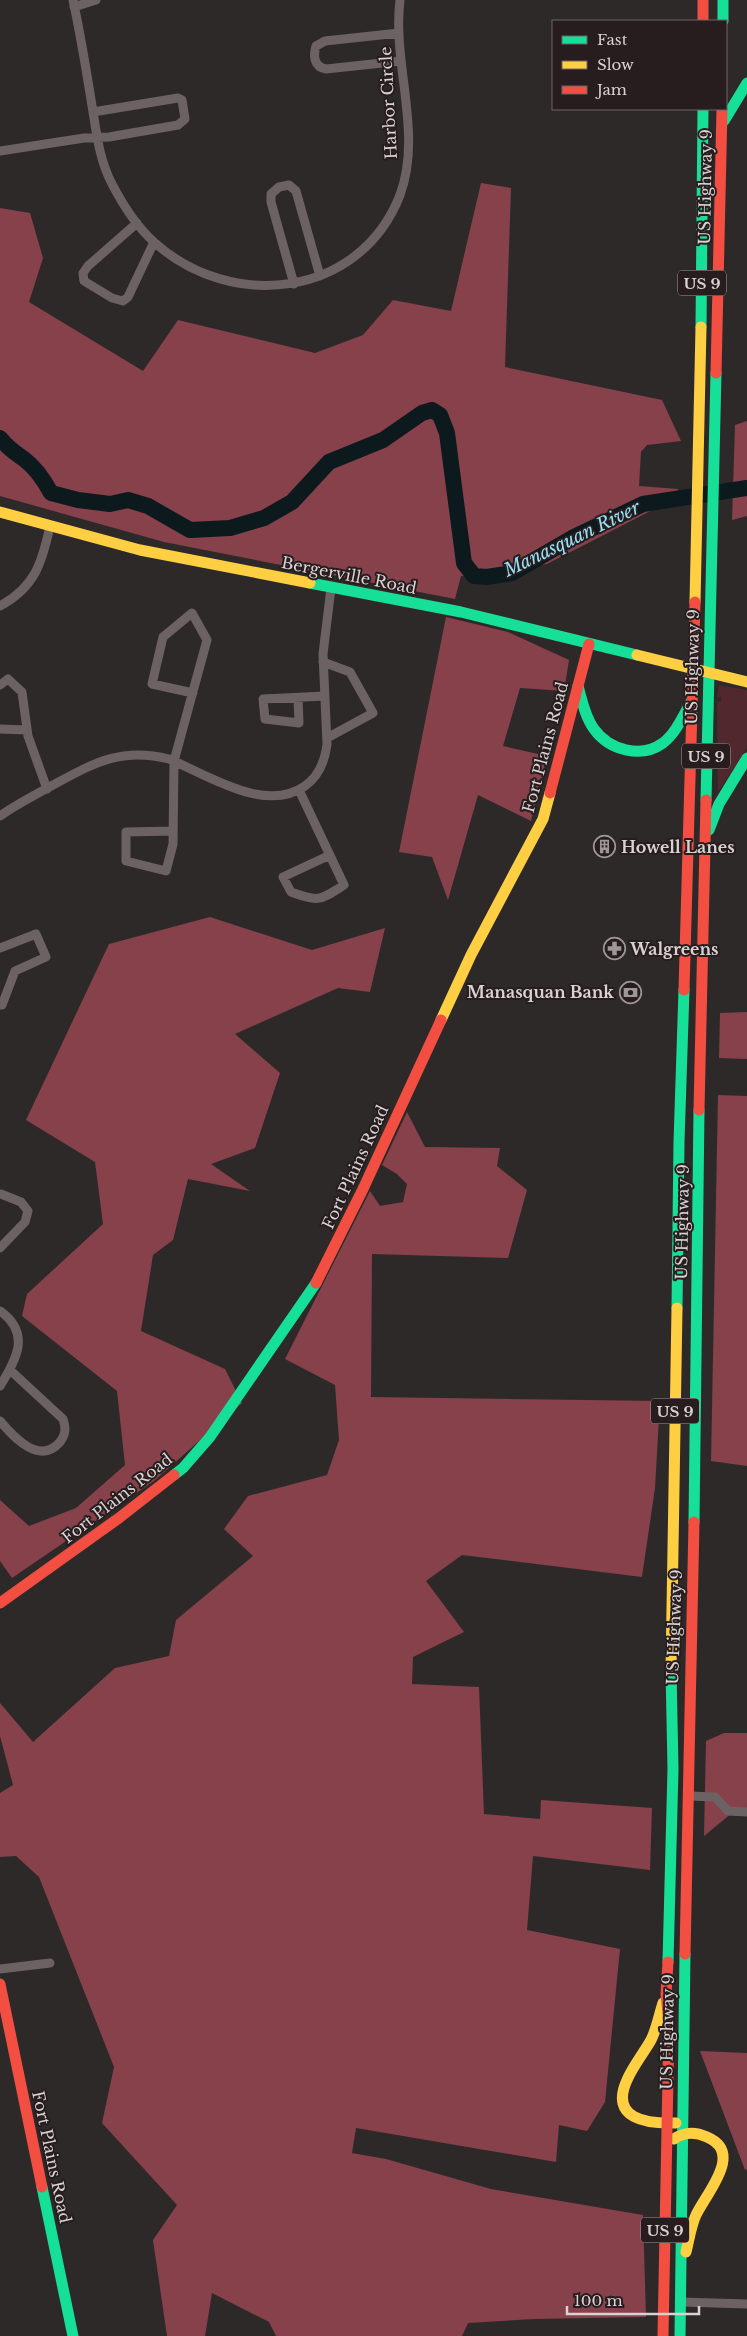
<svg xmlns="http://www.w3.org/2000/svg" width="747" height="2336" font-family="'Libre Baskerville',serif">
<rect width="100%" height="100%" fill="#2e2929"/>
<path fill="#51282d" d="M719,685L747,690V748L718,792L717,702L721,701V697H717Z"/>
<path fill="#86414b" d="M481,183L511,188L505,367L662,400L681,441L647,445L641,452L639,486L678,489L677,507L666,503L547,564L461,576L455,599L164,542L0,496V208L30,213L43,258L29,302L143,371L178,320L315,353L363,335L393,300L451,311Z
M747,421V516L732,520L735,425Z
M446,617L508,632L569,660L564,691L520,688L503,746L547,756L531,821L478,795L448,900L432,857L399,852Z
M210,917L312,950L385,928L370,992L338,988L235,1034L280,1073L255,1148L211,1164L250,1191L188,1179L173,1240L153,1255L141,1331L225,1369L242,1403L154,1481L12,1578L0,1561V1500L29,1526L76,1508L125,1465L117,1391L22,1316L27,1294L103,1224L95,1162L26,1120L109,944Z
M747,1012V1059L719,1058L720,1013Z
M718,1095L747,1096V1466L711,1461Z
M407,1112L425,1147L500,1148L497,1166L527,1190L508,1258L372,1254L371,1397L660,1401L655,1488L642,1577L462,1555L426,1581L464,1632L413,1657L412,1684L479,1687L484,1814L540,1819L541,1800L652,1808L650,1870L533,1856L527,1930L620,1949L605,2102L587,2131L559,2125L556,2162L356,2128L352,2153L386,2159L491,2189L643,2215L646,2317L534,2319L468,2323L462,2336H276L269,2322L212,2293L205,2336H167L153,2240L177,2205L102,2123L114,2067L39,1877L16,1856L0,1857V1793L13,1785L0,1736V1703L33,1742L115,1668L169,1656L176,1620L253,1556L224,1529L248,1496L327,1475L339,1440L335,1385L285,1359L370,1191L380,1206L403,1202L407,1184L397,1174L382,1165Z
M724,1733H747V1814L732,1813L704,1836L706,1741Z
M700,2051L747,2053V2169L745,2170Z"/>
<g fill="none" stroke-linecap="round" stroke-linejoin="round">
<path stroke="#0c1a1d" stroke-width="16" d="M0,438C9,449 13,451 24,459C36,468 44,480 51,493L78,500L110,504L128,500L148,506L190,530L230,528L264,518L292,502L329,462L383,440L422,413L432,410L440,415L447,433L464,563L474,576L487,577L512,573L574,537L643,504L747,488"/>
<path stroke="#6d6263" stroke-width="9" d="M73,0C81,37 87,74 93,112C97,137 100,161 112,184C123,205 137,227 154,242C231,312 360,298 400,195C423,133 392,64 400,0
M74,7L96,0
M399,33L325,41L316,46C313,56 314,67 326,69L401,61
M0,151L84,138L109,137L178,125L185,119L182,100L178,98L93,112
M137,223L88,266L83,273L84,281L112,298L123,301L128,297L154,242
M294,284L271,202V194L279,187L289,185L296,191L320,276
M0,606C35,587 42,563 50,526
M323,662L350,672L373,713L327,738
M0,685L8,679L22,692L28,736L47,789
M298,698L299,723L265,719L263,699L325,696
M0,729L27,730
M299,790L344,885C319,901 319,902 291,892L283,877L330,855
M0,816C17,804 35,795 53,785C94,763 121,747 169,759C208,775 265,814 305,786C319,776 325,761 327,744L323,654L331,588
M173,831L126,832V861L166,871L173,844L174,761L207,640L192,613L163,637L152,684L193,693
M0,948L36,934L46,957L15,971L2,1005H0
M0,1248L25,1222L28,1211L21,1202L1,1194
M0,1311C31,1333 17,1359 0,1386
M0,1421C15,1439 40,1465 60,1442C66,1434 66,1428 63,1419L10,1370
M690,1796L715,1797L728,1811L747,1812
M0,1969L50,1963
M681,2302L747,2304"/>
<path stroke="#16e098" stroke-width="11" d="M723,0V21
M724,121L747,83
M701,327L703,109
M310,583L461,612L637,655
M578,686C582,700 585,717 594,729C609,750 641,759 663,743C676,733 683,716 691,702
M706,800L716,373
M709,830L719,804L747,758
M677,1308L679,1142L684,990
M174,1475L183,1468L210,1437L316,1283
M694,1522L699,1110
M668,1962L673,1769L671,1669
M42,2187L73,2336
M680,2336L685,1954"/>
<path stroke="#ffcf43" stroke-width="11" d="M0,512L140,550L310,583
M695,602L701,327
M637,655L747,682
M441,1020L471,955L543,819L550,793
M671,1669L677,1308
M663,2003C659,2015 657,2028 651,2040C643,2054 633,2066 627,2080C609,2119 647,2124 676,2123
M674,2139C684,2132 696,2132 707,2137C744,2153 707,2192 696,2215C691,2226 689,2240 686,2252"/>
<path stroke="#f24e42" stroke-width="11" d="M703,0V21
M716,373L722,109
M550,793L589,644
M684,990L695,602
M699,1110L706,800
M316,1283L363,1189L441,1020
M0,1603L119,1518L174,1475
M685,1954L694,1522
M0,1984L42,2187
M663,2336L669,2024L666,1994L668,1962"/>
</g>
<defs>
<symbol id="building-ring" viewBox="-11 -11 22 22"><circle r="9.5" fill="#271d1e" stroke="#9d9797" stroke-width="1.5"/><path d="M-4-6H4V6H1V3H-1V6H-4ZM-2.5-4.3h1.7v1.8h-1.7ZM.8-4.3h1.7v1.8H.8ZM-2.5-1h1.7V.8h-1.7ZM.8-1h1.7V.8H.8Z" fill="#9d9797"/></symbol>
<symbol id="pharmacy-ring" viewBox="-11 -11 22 22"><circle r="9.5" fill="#271d1e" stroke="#9d9797" stroke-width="1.5"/><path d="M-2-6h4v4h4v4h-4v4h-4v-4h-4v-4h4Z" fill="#9d9797"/></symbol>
<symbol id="bank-ring" viewBox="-11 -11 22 22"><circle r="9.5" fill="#271d1e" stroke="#9d9797" stroke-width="1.5"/><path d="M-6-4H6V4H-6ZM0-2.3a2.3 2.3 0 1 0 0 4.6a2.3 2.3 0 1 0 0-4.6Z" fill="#9d9797"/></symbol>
</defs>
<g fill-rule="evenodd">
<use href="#building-ring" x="592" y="834" width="25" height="25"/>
<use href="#pharmacy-ring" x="602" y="936" width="25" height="25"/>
<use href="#bank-ring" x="618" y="980" width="25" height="25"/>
</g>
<g text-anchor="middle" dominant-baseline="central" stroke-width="4" stroke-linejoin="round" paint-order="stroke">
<g fill="#271d1e" stroke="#a49c9c" stroke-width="1">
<rect x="678" y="270.5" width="48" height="25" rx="4"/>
<rect x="682" y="743.5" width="48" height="25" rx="4"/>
<rect x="651" y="1398.5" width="48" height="25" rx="4"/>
<rect x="641" y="2217.5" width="48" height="25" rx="4"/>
</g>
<g font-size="15" font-weight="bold" fill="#d9d2d2">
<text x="702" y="283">US 9</text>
<text x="706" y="756">US 9</text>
<text x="675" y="1411">US 9</text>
<text x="665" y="2230">US 9</text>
</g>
<g font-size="16" fill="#d9d2d2" stroke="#271d1e">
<text transform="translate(388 103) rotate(-93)">Harbor Circle</text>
<text transform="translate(705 187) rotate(-89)">US Highway 9</text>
<text transform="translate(349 575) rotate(11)">Bergerville Road</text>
<text transform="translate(692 667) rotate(-89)">US Highway 9</text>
<text transform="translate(545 747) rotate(-75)">Fort Plains Road</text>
<text transform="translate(355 1167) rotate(-65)">Fort Plains Road</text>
<text transform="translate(682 1222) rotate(-89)">US Highway 9</text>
<text transform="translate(117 1498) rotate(-38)">Fort Plains Road</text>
<text transform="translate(674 1627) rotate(-88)">US Highway 9</text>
<text transform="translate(667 2032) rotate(-89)">US Highway 9</text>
<text transform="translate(52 2157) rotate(78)">Fort Plains Road</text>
</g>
<g font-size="16" font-weight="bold" fill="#d9d2d2" stroke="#271d1e" text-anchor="start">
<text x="621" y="847">Howell Lanes</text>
<text x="630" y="949">Walgreens</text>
<text x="614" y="992" text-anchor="end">Manasquan Bank</text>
</g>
<g font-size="18" font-style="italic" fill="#94e1f7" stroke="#271d1e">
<text transform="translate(572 539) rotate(-26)">Manasquan River</text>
</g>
</g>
<rect x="552" y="20" width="175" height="90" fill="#271d1e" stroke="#6e6566"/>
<rect x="562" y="36" width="25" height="8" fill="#16e098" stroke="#6e6566"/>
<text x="597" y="45" font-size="15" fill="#d9d2d2">Fast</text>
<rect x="562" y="61" width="25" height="8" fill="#ffcf43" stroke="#6e6566"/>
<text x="597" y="70" font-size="15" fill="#d9d2d2">Slow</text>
<rect x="562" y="86" width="25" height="8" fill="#f24e42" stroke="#6e6566"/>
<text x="597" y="95" font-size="15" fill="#d9d2d2">Jam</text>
<path d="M567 2306v8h132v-8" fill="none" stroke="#d9d2d2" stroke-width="2.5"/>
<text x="574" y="2306" font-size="15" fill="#d9d2d2" stroke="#271d1e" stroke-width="4" paint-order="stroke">100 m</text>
</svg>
